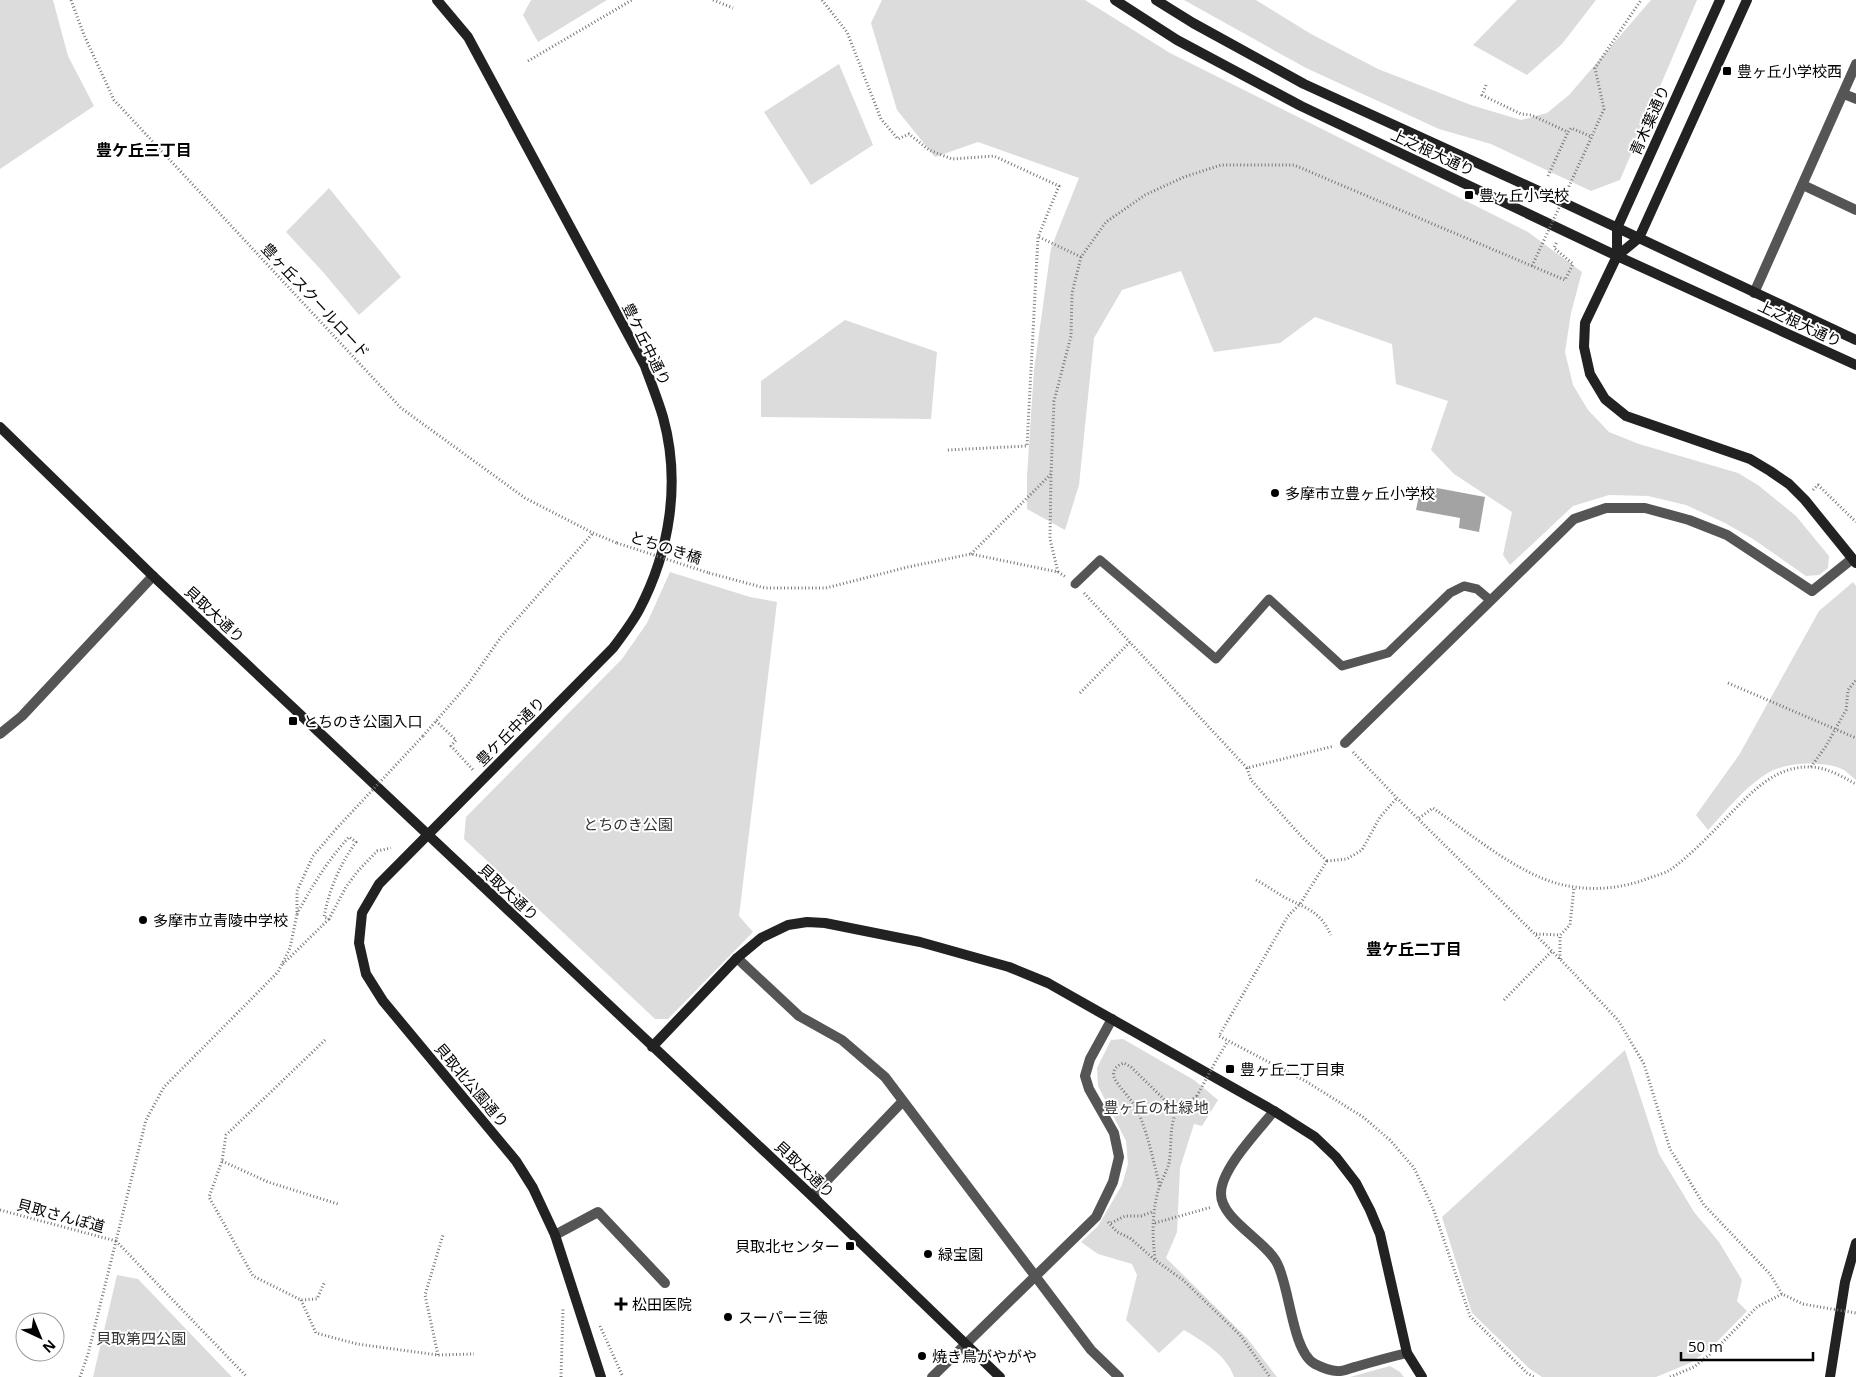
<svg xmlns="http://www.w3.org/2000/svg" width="1856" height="1377" font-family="'Open Sans','Noto Sans JP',sans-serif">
<rect width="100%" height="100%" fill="#fff"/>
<path fill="#dcdcdc" d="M0,0H53L68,56L94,106L0,169Z
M531,0H607L538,42L523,15Z
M882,0H1085L1170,53L1528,232L1582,272L1571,313L1565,352L1573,385L1588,410L1609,432L1639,444L1738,473L1758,485L1796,516L1829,556L1828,568L1819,575L1806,576L1753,539L1725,523L1686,505L1648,496L1609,495L1573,506L1510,565L1503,555L1512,512L1454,474L1431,450L1448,401L1396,384L1392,344L1315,317L1280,343L1214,352L1181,271L1122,290L1094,338L1079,485L1065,530L1027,509V476L1034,370L1051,248L1079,178L978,142L935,157L897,110L871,23Z
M1184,0H1256L1311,34L1378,69L1471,105L1521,120L1547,113L1569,95L1651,0H1697L1620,180L1591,191L1491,144L1439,129L1306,68Z
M1517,0H1596L1562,44L1527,75L1473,45Z
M839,64L873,145L811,185L764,112Z
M329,188L401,277L359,315L323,272L286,232Z
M845,320L937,352L931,419L761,417V381Z
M670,572L750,597L777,602L739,916L753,932L668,1019H655L464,839L466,817L622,659L647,623Z
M1853,582L1856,586V780C1852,777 1848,773 1844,770C1824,760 1784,762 1766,774C1744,788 1726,811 1708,830L1696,815L1739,755L1819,611Z
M1123,1039L1194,1080L1218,1100L1202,1126L1194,1124L1180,1168L1177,1232L1166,1258L1247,1338L1277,1377H1234C1227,1355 1202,1341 1184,1330L1159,1353L1126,1320L1137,1275L1132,1264L1098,1254L1081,1242L1098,1226L1122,1185L1128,1164L1126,1141L1098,1086L1097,1068L1111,1040Z
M1625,1050L1659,1154L1694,1212L1719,1242L1742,1280L1737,1301L1747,1311L1712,1347L1690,1363L1656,1377H1542L1530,1369L1472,1313L1442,1217Z
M117,1275L138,1279L232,1377H93Z
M1390,1366L1400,1372L1404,1377H1350Z"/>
<path fill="#a3a3a3" d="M1421,485L1485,497L1479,532L1459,528L1460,518L1416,510Z"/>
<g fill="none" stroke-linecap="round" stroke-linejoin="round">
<path stroke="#777" stroke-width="3" stroke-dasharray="1 2.5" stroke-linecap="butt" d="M71,0L84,35L114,100L401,408L525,498L593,533L617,543
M713,0L733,8
M822,0L847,32L881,119L898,139L909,134L929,150L952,159L994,156L1059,186L1038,237L1027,446L947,450
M528,61L632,0
M1486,85L1482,95L1521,114L1531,115L1568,132L1571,128L1592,137
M1588,145L1604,109L1595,68L1641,0
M1548,176L1568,132
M1039,237L1081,257
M1813,490L1818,485L1856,522
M971,554L1051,474L1054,401L1071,336L1072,293L1081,257L1106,222L1145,195L1184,177L1221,165H1294L1565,280L1573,264L1554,248L1557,241
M1058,572L1066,577
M709,573L765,588H826L908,567L971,554L1058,572L1050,539L1051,474
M1084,593L1247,768L1334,746
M1728,683L1856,738
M1080,693L1130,642
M436,721L456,740L451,746L474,771
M423,736L469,683L501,637L593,533
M1353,752L1397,798L1560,959L1618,1020L1644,1064L1670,1149L1704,1205L1770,1274L1782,1294L1803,1304L1820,1307
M1811,767L1826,746L1846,710L1848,690L1856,680
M1247,768L1251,780L1301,836L1327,861
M1419,818L1433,808C1471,834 1515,872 1559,884C1591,892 1622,889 1652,877C1658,875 1665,873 1670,870C1695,852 1717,827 1739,805C1759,785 1780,766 1810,767C1827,767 1842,777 1856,784
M1327,861L1300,904L1288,916L1219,1036L1307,1082L1363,1117L1390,1140L1414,1168L1433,1208L1470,1316L1527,1373L1534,1377
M1327,861L1347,859L1362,850L1380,817L1397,798
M1256,880C1268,886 1279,895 1290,900C1311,910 1321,914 1331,935
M297,914C312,886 328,860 349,837L356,842C340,864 329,890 324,917L329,919L346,887L357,872L377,851L391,848
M1536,934L1560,935
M1560,959V935L1570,925L1574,887
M283,964L329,919
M1504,1000L1552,951
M325,1040L226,1135L222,1161L209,1197L253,1276L301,1300L317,1299L325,1281
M1217,1059L1228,1041
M222,1161L268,1182L338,1204
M1160,1186C1152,1158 1149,1135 1136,1108C1131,1098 1118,1087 1114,1077C1112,1069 1118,1065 1124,1063L1131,1067L1177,1112
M0,1210L116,1241
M1108,1222L1117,1232L1130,1238L1155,1260L1183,1280L1240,1335L1270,1377
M1111,1223L1125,1216H1141L1152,1212
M1155,1223L1212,1207
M116,1241L247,1377
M1155,1259C1152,1234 1152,1211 1159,1188C1162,1179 1167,1171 1169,1163C1172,1147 1169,1127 1176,1113C1179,1107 1191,1101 1197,1096
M301,1300L316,1333L357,1344L438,1355L474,1354
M600,1326L623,1377
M438,1355L425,1295L443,1235
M80,1377L88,1354L146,1120L164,1087L278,972L290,948L297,914V891L313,856L336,829
M561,1377L563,1308
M1670,1377L1694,1367L1714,1351L1757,1307L1782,1294"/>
<path stroke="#555" stroke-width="9" d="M1075,584L1100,560L1216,659L1269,599L1342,666L1388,653L1450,593L1464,586L1477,589L1490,600"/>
<path stroke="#555" stroke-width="10" d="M1844,94L1856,99
M1803,185L1856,210
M1754,293L1856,64
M0,734L22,716L153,576
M1345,743L1574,519L1606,508H1645L1689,520L1727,535L1812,591L1852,559
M737,958L799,1016L842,1040L885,1077L1091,1350L1119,1377
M1274,1111C1258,1131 1221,1169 1221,1193C1220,1219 1265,1240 1277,1263C1290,1287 1292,1352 1315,1364C1321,1367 1330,1371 1337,1371C1342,1372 1350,1368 1355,1367C1372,1362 1390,1357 1407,1353
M812,1196L902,1102
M555,1235L598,1212L665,1283
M932,1377L1096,1217L1113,1182L1119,1157L1114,1133L1089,1089L1085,1076L1090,1059L1112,1019"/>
<path stroke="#222" stroke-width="10" d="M437,0L468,37L645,366C651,383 658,400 663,417C681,482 670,551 639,610C632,623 622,636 613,648L379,884L362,913L359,943L366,974L383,1001L516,1161L533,1188L555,1235L601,1377
M1115,0L1177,40L1301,106L1617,256L1856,365
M1156,0L1193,23L1304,84L1541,192L1856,340
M1747,0L1639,238L1617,256L1585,323L1584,347L1590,374L1605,399L1626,416L1750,459L1770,471L1789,484L1805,500L1856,563
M1617,256V228L1720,0
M0,427L153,576L812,1196L1000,1377
M652,1047L737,958L761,938L788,925L807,922L825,923L920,942L1009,967L1048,983L1274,1111L1315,1137L1336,1157L1356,1183L1370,1210L1380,1234L1407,1353L1422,1377
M1830,1377L1845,1282L1856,1243"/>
<path stroke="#777" stroke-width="3" stroke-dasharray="1 2.5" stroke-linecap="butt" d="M1532,266L1588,145
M617,543L709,573
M336,829L423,736
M1197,1096L1217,1059
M1820,1307L1856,1313"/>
</g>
<g fill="#000" stroke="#fff" stroke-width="2">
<rect x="1722" y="66" width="10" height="10" rx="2.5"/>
<rect x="1464" y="190" width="10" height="10" rx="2.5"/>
<circle cx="1275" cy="493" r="5"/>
<rect x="288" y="716" width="10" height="10" rx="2.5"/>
<circle cx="143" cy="920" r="5"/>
<rect x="1225" y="1064" width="10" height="10" rx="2.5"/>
<rect x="845" y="1241" width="10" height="10" rx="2.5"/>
<circle cx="928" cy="1254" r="5"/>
<path d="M618.5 1296.5h5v5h5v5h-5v5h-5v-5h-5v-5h5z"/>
<circle cx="728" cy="1317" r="5"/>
<circle cx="922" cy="1356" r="5"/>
</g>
<g text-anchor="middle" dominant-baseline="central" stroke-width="4" stroke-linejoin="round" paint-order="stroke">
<g font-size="15" fill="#000" stroke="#fff" text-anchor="start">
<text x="1737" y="71">豊ヶ丘小学校西</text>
<text x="1479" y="195">豊ヶ丘小学校</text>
<text x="1285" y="493">多摩市立豊ヶ丘小学校</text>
<text x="303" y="721">とちのき公園入口</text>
<text x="153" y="920">多摩市立青陵中学校</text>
<text x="1240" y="1069">豊ヶ丘二丁目東</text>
<text x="840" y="1246" text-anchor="end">貝取北センター</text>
<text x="938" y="1254">緑宝園</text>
<text x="632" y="1304">松田医院</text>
<text x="738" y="1317">スーパー三徳</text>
<text x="932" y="1356">焼き鳥がやがや</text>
</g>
<g font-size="15" fill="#000" stroke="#fff">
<text transform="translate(1649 120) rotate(-66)">青木葉通り</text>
<text transform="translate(1433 152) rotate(25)">上之根大通り</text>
<text transform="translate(316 300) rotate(47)">豊ヶ丘スクールロード</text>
<text transform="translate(1800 323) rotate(25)">上之根大通り</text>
<text transform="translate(647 344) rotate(64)">豊ケ丘中通り</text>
<text transform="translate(666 547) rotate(18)">とちのき橋</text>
<text transform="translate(215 614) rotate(43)">貝取大通り</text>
<text transform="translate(510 731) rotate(-45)">豊ケ丘中通り</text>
<text transform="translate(509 892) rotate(43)">貝取大通り</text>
<text transform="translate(472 1085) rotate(50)">貝取北公園通り</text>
<text transform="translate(805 1169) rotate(43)">貝取大通り</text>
<text transform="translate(61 1215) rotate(15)">貝取さんぽ道</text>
</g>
<g font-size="15" fill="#333" stroke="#fff">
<text x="628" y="824">とちのき公園</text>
<text x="1156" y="1107">豊ヶ丘の杜緑地</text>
<text x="141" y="1338">貝取第四公園</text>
</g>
<g font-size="16" font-weight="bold" fill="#000" stroke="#fff">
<text x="144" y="150">豊ケ丘三丁目</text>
<text x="1414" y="949">豊ケ丘二丁目</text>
</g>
</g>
<g transform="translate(40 1337) rotate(136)"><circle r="24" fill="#ffffff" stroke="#999999"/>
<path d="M0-4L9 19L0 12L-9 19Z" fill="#000000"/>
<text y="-8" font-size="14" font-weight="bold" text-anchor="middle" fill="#000000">N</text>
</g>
<path d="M1681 1352v8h132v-8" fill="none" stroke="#000000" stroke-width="2.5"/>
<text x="1688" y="1352" font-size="15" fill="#000000" stroke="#ffffff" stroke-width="4" paint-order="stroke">50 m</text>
</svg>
